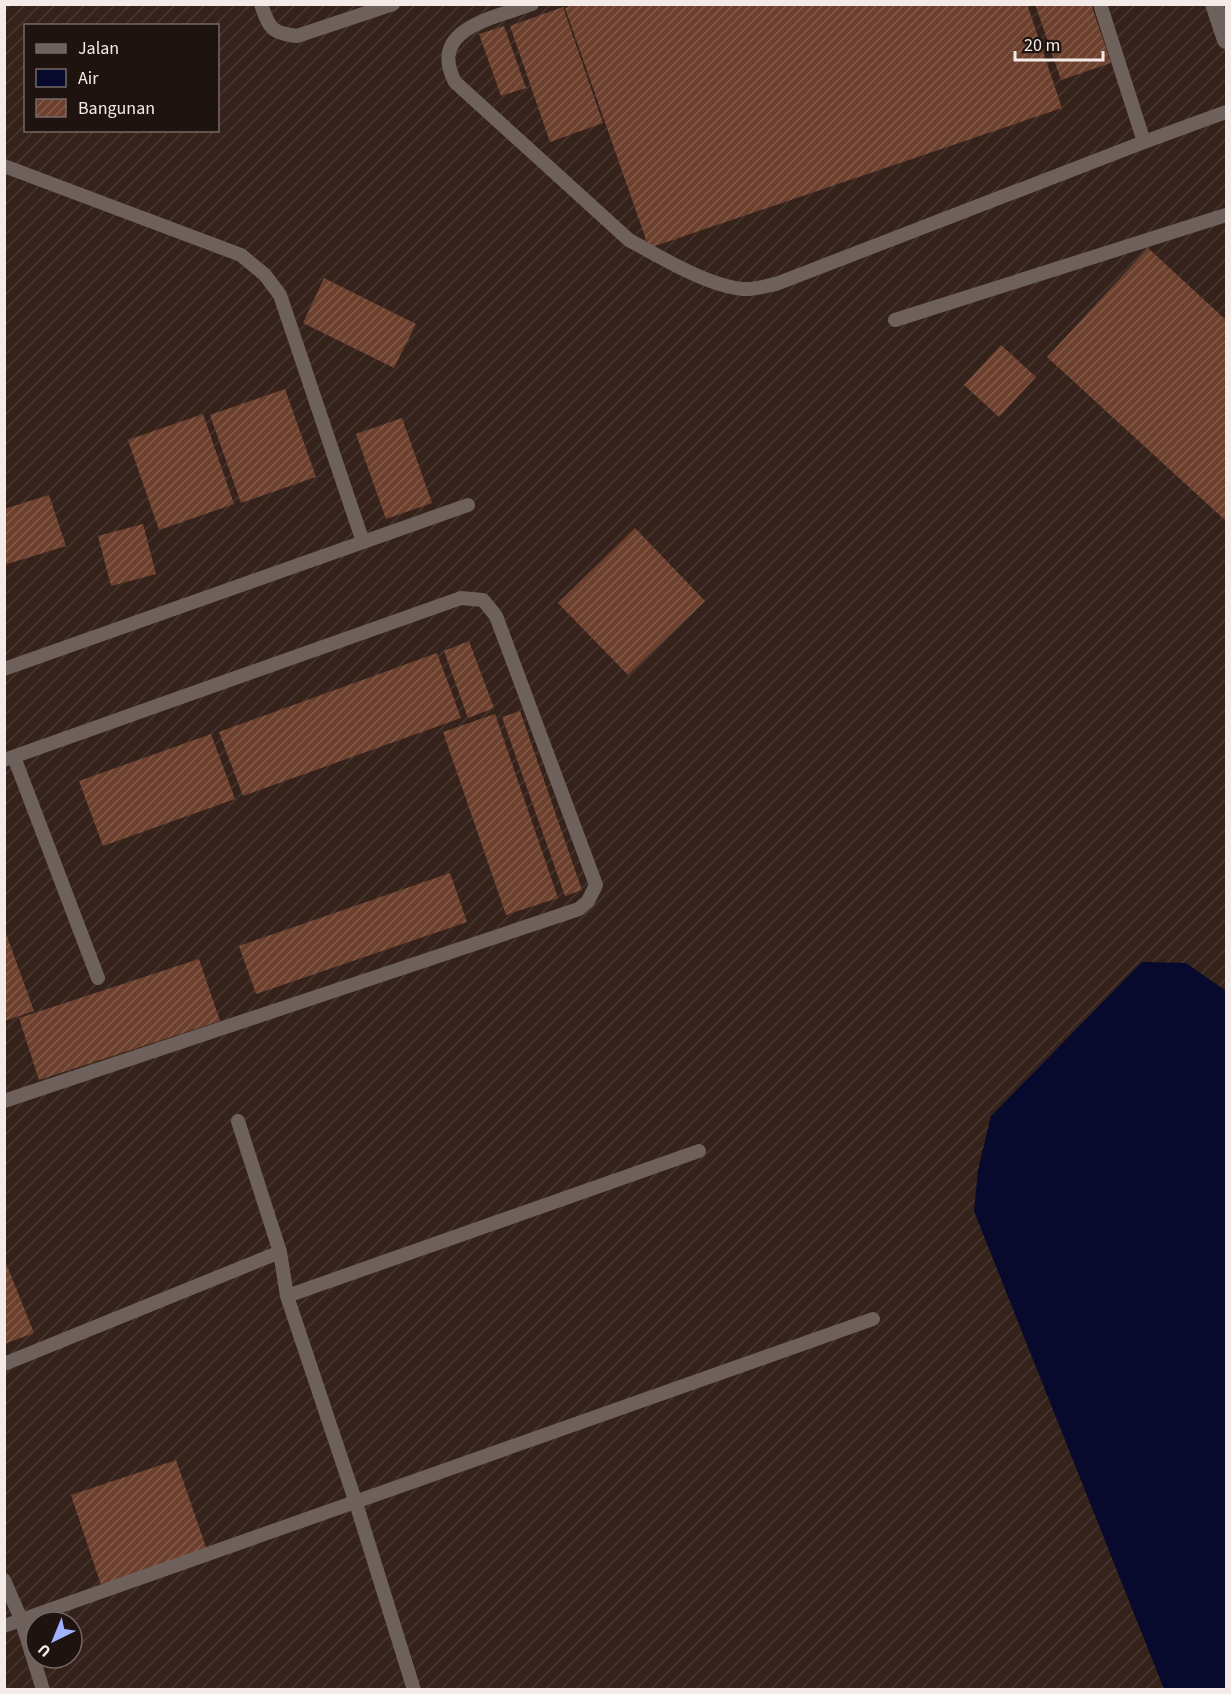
<svg xmlns="http://www.w3.org/2000/svg" width="1231" height="1694" font-family="'Source Sans 3',sans-serif">
<defs>
<pattern id="industrial-furrows" width="10" height="10" patternUnits="userSpaceOnUse" patternTransform="scale(1.5)"><rect width="10" height="10" fill="#34221b"/><path d="M-1 1l2-2M0 10L10 0M9 11l2-2" fill="none" stroke="#483831"/></pattern>
<pattern id="building-hatch" width="6" height="6" patternUnits="userSpaceOnUse" patternTransform="scale(1.5)"><rect width="6" height="6" fill="#6d402e"/><path d="M-1 1l2-2M0 6l6-6M5 7l2-2" fill="none" stroke="#825c4c"/></pattern>
</defs>
<rect width="100%" height="100%" fill="#281c18"/>
<path fill="url(#industrial-furrows)" fill-rule="evenodd" d="M5,5H1226V1689H5ZM26,26H218V130H26ZM36,1622H72V1658H36Z"/>
<path fill="#070a2d" d="M1142,962L1186,963L1226,991V1689H1164L974,1211L978,1170L991,1116Z"/>
<path fill="url(#building-hatch)" d="M574,4H1027L1062,108L649,248L565,8Z
M1035,4H1091L1111,63L1061,80Z
M563,7L603,123L550,142L510,26Z
M504,26L526,88L501,96L479,34Z
M1148,248L1226,320V521L1047,357Z
M324,278L416,324L394,368L303,323Z
M1001,345L1036,377L999,417L964,385Z
M285,389L316,477L241,503L210,415Z
M203,414L234,504L159,530L128,440Z
M402,418L432,503L386,519L356,434Z
M49,495L66,546L4,565V509Z
M143,524L156,574L111,586L98,536Z
M635,528L705,601L628,675L558,603Z
M469,641L494,708L468,718L444,651Z
M437,653L461,718L243,796L219,732Z
M520,711L582,890L565,896L502,717Z
M495,714L558,898L506,915L443,732Z
M211,734L235,799L103,846L79,781Z
M450,873L467,922L256,994L239,946Z
M4,928L34,1011L4,1021Z
M199,959L220,1021L39,1080L19,1018Z
M4,1258L34,1333L4,1344Z
M176,1460L208,1553L102,1588L71,1495Z"/>
<g fill="none" stroke-linecap="round" stroke-linejoin="round">
<path stroke="#6e605a" stroke-width="14" d="M261,4C269,28 271,33 297,36L393,4
M532,4C495,18 427,28 455,82L629,240C660,257 708,286 743,289C754,290 765,286 776,284L1144,142L1226,112
M1100,4L1144,142
M4,166L241,255L265,275L280,295L363,542
M895,320L1226,215
M4,669L468,505
M14,757L98,978
M4,760L461,598L483,600L496,616L596,885L588,901L579,909L4,1101
M238,1121L280,1252L287,1296L356,1503L414,1690
M287,1296L699,1151
M4,1364L280,1252
M4,1580L21,1619L43,1690
M4,1626L873,1319"/>
<path stroke="#6e605a" stroke-width="18" d="M1214,4L1226,40"/>
</g>
<rect width="1231" height="1694" fill="none" stroke="#f4ebe8" stroke-width="12"/>
<rect x="24" y="24" width="195" height="108" fill="#1f130f" stroke="#746966" stroke-width="1.5"/>
<rect x="36" y="44" width="30" height="9" fill="#6e605a" stroke="#746966" stroke-width="1.5"/>
<text x="78" y="54" font-size="18" fill="#f4ebe8">Jalan</text>
<rect x="36" y="69" width="30" height="18" fill="#070a2d" stroke="#746966" stroke-width="1.5"/>
<text x="78" y="84" font-size="18" fill="#f4ebe8">Air</text>
<rect x="36" y="99" width="30" height="18" fill="url(#building-hatch)" stroke="#746966" stroke-width="1.5"/>
<text x="78" y="114" font-size="18" fill="#f4ebe8">Bangunan</text>
<g transform="translate(54 1640) rotate(223)"><circle r="28" fill="#1f130f" stroke="#746966" stroke-width="1.5"/>
<path d="M0-4.5L10 22L0 15L-10 22Z" fill="#9fb3fd"/>
<text y="-9" font-size="16" font-weight="bold" text-anchor="middle" fill="#f4ebe8">U</text>
</g>
<path d="M1015 51v9h88v-9" fill="none" stroke="#f4ebe8" stroke-width="3"/>
<text x="1024" y="51" font-size="18" fill="#f4ebe8" stroke="#1f130f" stroke-width="4.5" paint-order="stroke">20 m</text>
</svg>
